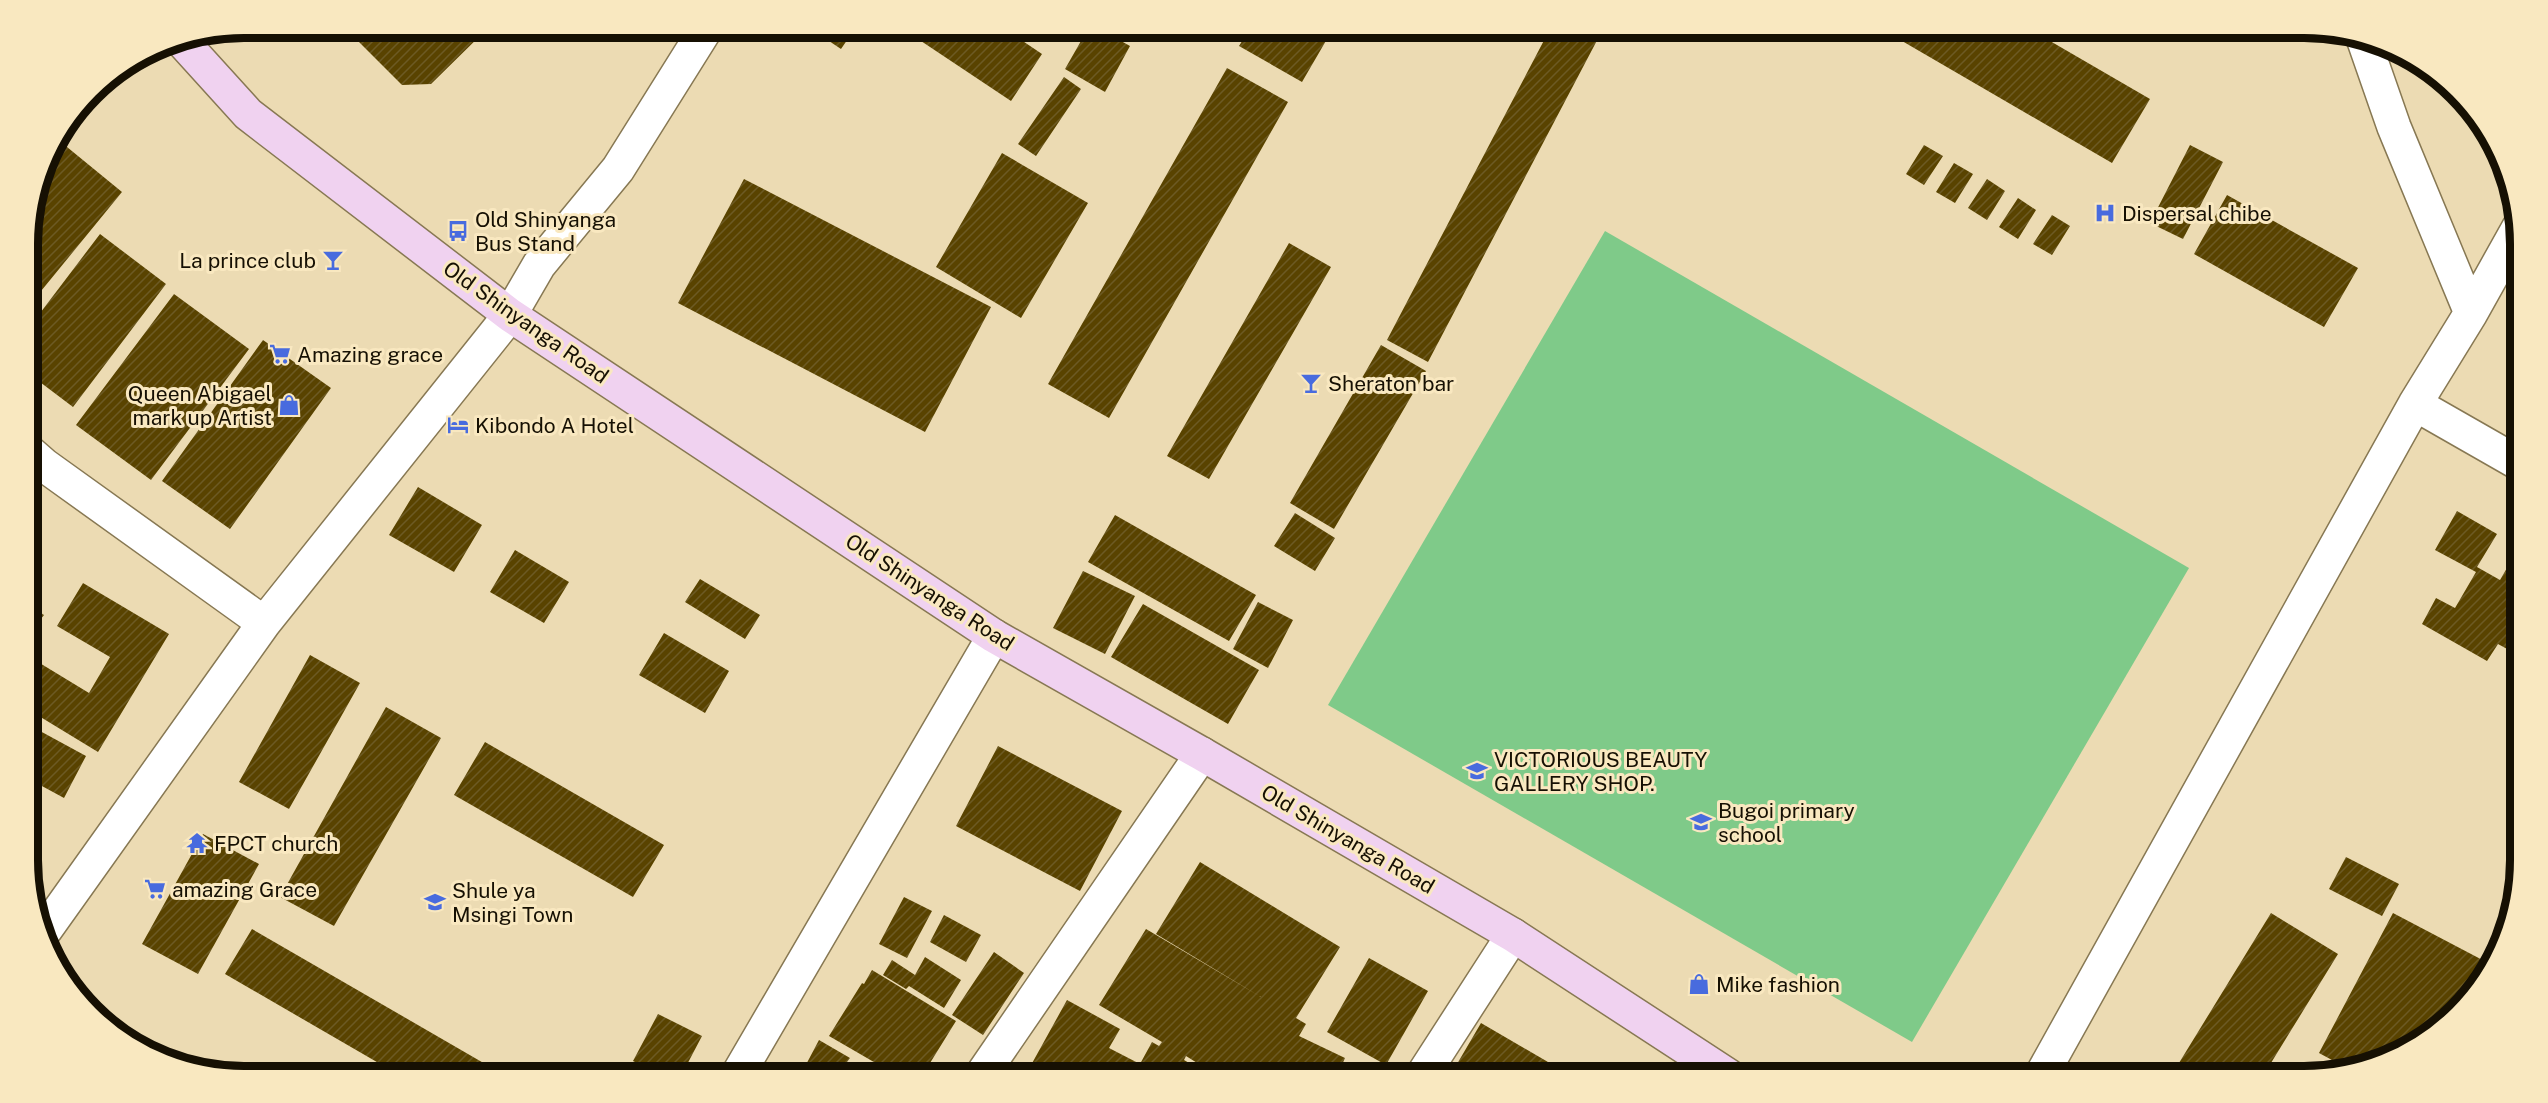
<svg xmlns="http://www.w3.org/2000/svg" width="2548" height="1103" font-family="'Public Sans',sans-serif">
<defs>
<pattern id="building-hatch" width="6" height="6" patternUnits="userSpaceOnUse" patternTransform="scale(1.5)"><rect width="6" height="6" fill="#594300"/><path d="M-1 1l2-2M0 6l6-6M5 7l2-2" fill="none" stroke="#6c5a24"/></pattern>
</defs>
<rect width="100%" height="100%" fill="#ecdbb3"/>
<path fill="#7fca89" d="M1605,231L2189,568L1912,1042L1328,705Z"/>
<path fill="url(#building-hatch)" d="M344,27H489L431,84L402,85Z
M808,27H856L841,49Z
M900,27H1002L1042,54L1011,101Z
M1089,27H1096L1130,46L1105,92L1065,69Z
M1251,27H1334L1302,82L1239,46Z
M1551,27H1599L1603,29L1428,362L1387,340Z
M1878,27H2026L2150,99L2112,163Z
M1227,68L1288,102L1109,418L1048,384Z
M1064,77L1081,89L1036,156L1018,144Z
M56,138L122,192L28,307L27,229L49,147Z
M1924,145L1943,156L1924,185L1906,174Z
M2190,145L2223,162L2183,239L2150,223Z
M1002,153L1088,203L1021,318L936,267Z
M1954,163L1973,174L1955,203L1936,192Z
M744,179L991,307L925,432L678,303Z
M1987,179L2005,191L1987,220L1968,208Z
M2227,195L2358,268L2324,327L2194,254Z
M2018,198L2036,210L2018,239L1999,227Z
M2052,215L2070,226L2052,255L2033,244Z
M100,234L166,284L73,407L28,373V329Z
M1289,243L1331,267L1209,479L1167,456Z
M174,294L249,349L151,480L76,425Z
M263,340L331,388L230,529L162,481Z
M1381,345L1426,371L1334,529L1290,503Z
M418,487L482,525L454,572L389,535Z
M2457,511L2497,534L2477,567L2500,580L2518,549L2520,550V656L2498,644L2487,661L2422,624L2436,598L2455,608L2476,572L2435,550Z
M1295,513L1335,538L1315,571L1274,546Z
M1115,515L1256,595L1229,641L1088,562Z
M515,550L569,582L544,623L490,592Z
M1083,571L1135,596L1105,654L1053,628Z
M700,579L760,615L745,639L685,602Z
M83,583L169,634L98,752L29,710L28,677L38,662L89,693L110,657L57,626Z
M1258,602L1293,620L1268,668L1233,649Z
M28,604L44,615L28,635Z
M1143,604L1259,670L1228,724L1111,657Z
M664,633L729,671L705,713L639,675Z
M310,655L360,683L289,809L239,782Z
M386,707L441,738L334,926L280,897Z
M29,725L86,756L64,798L29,779Z
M485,742L664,845L633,897L454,795Z
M998,746L1122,811L1080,891L956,826Z
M203,834L259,864L198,974L142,944Z
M2346,857L2399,884L2382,916L2329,889Z
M1200,862L1340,947L1296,1018L1306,1024L1299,1036L1345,1058L1337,1076H1218L1186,1056L1184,1060L1196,1067L1191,1076H1025L1067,1000L1120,1029L1109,1048L1140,1064L1152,1042L1159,1046L1162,1042L1099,1005L1146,929L1261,997L1156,934Z
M904,897L932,911L907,958L879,944Z
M2271,913L2338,954L2263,1076H2171Z
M2393,913L2492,965L2476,992L2451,1015L2442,1010L2425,1039L2345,1067L2319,1053Z
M944,915L981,935L966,962L930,942Z
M252,929L506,1076H401L225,974Z
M994,952L1024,973L983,1035L952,1015Z
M925,957L961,980L944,1008L909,986L906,989L883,975L892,960L915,975Z
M1369,958L1428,991L1386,1065L1327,1032Z
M872,970L956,1021L922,1076H898L829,1036L862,983L864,984Z
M658,1014L702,1036L681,1076H663L633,1061Z
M1481,1023L1572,1076H1450Z
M819,1040L850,1058L847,1062L853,1066L847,1076H800Z"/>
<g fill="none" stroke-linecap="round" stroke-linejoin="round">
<defs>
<path id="street" d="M2363,38L2394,127L2471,313
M2415,404L2520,464
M28,451L44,465L264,623
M46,929L264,623L510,315L539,265L618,169L707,27
M737,1076L994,636
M981,1076L1202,754
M1422,1076L1513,935
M2041,1076L2415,404L2471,313L2519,227"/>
<path id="secondary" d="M180,39L248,114L510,315L994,636L1202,754L1513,935L1729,1076"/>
</defs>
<use href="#street" stroke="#877853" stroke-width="36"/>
<use href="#secondary" stroke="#877853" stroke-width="36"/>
<use href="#street" stroke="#fff" stroke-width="33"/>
<use href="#secondary" stroke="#f0d2f0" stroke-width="33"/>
</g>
<defs>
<symbol id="hospital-bare" viewBox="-9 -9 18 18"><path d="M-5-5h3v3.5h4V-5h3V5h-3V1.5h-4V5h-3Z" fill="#486bde" stroke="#f9e8c0" stroke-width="2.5" paint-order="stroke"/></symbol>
<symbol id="bus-bare" viewBox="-9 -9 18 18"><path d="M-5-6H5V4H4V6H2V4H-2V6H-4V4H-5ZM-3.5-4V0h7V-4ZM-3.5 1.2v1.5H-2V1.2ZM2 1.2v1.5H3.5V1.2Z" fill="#486bde" stroke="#f9e8c0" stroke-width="2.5" paint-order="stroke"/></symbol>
<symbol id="bar-bare" viewBox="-9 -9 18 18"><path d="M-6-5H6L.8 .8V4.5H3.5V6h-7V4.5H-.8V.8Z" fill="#486bde" stroke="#f9e8c0" stroke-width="2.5" paint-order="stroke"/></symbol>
<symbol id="supermarket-bare" viewBox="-9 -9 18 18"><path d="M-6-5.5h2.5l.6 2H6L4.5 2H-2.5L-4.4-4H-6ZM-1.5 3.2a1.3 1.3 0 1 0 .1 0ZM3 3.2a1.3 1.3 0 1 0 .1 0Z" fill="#486bde" stroke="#f9e8c0" stroke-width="2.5" paint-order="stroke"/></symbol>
<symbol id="shop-bare" viewBox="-9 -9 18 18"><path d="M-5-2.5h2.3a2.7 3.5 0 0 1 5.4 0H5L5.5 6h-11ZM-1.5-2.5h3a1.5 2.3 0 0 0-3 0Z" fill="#486bde" stroke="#f9e8c0" stroke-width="2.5" paint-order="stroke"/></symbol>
<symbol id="hotel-bare" viewBox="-9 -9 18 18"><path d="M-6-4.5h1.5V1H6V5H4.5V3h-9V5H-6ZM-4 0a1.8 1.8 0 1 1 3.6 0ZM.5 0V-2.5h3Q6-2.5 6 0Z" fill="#486bde" stroke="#f9e8c0" stroke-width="2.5" paint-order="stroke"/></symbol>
<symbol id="school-bare" viewBox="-9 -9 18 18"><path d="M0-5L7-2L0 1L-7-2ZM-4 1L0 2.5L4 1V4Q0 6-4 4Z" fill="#486bde" stroke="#f9e8c0" stroke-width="2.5" paint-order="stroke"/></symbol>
<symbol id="temple-bare" viewBox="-9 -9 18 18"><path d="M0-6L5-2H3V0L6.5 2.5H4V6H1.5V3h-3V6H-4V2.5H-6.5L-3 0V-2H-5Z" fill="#486bde" stroke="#f9e8c0" stroke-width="2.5" paint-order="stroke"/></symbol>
</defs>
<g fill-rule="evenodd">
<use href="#hospital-bare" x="2090" y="198" width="30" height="30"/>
<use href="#bus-bare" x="443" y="216" width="30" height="30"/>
<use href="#bar-bare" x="318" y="245" width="30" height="30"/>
<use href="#supermarket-bare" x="265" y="339" width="30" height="30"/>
<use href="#bar-bare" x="1296" y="368" width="30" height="30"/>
<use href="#shop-bare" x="274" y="390" width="30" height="30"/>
<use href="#hotel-bare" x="443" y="410" width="30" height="30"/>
<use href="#school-bare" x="1462" y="756" width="30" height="30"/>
<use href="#school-bare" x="1686" y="807" width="30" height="30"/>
<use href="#temple-bare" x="182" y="828" width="30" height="30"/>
<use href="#supermarket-bare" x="140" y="874" width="30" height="30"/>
<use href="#school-bare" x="420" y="887" width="30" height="30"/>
<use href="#shop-bare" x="1684" y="969" width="30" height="30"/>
</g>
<g text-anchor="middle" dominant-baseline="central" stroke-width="6" stroke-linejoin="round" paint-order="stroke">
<g font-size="21" fill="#161003" stroke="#f9e8c0" text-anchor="start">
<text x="2122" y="213">Dispersal chibe</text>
<text x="475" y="219">Old Shinyanga<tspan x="475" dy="24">Bus Stand</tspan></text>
<text x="316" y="260" text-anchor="end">La prince club</text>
<text x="297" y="354">Amazing grace</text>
<text x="1328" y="383">Sheraton bar</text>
<text x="272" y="393" text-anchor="end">Queen Abigael<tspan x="272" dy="24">mark up Artist</tspan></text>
<text x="475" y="425">Kibondo A Hotel</text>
<text x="1494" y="759">VICTORIOUS BEAUTY<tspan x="1494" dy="24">GALLERY SHOP.</tspan></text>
<text x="1718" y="810">Bugoi primary<tspan x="1718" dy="24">school</tspan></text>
<text x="214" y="843">FPCT church</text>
<text x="172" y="889">amazing Grace</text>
<text x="452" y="890">Shule ya<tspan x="452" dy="24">Msingi Town</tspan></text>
<text x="1716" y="984">Mike fashion</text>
</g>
<g font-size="21" fill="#161003" stroke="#f9e8c0">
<text transform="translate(526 322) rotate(35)">Old Shinyanga Road</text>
<text transform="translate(930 592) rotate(33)">Old Shinyanga Road</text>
<text transform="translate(1348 839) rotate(30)">Old Shinyanga Road</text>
</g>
</g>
<path d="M0 0H2548V1103H0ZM244 38H2304A206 206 0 0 1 2510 244V860A206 206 0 0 1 2304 1066H244A206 206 0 0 1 38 860V244A206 206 0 0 1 244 38Z" fill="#f9e8c0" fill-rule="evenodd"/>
<path fill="none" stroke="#161003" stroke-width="8" d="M244 38H2304A206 206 0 0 1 2510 244V860A206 206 0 0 1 2304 1066H244A206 206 0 0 1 38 860V244A206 206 0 0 1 244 38Z"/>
</svg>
